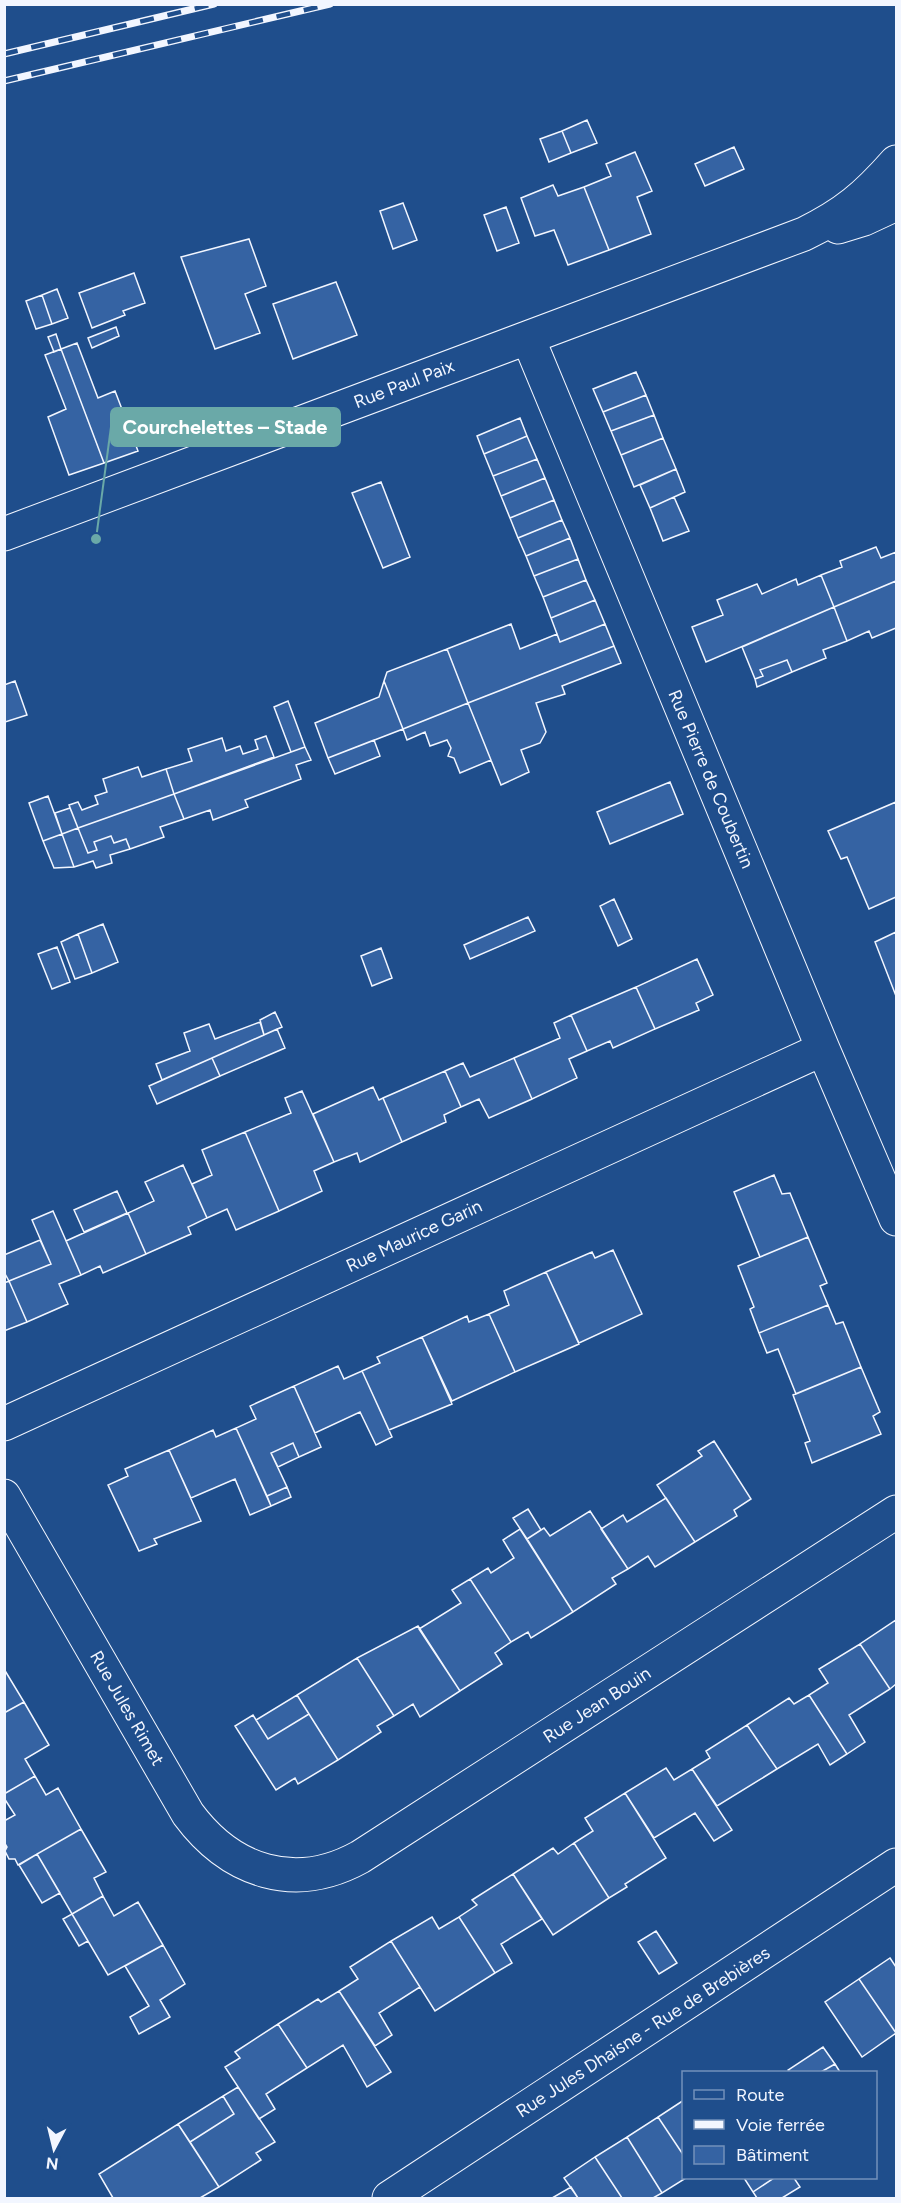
<svg xmlns="http://www.w3.org/2000/svg" width="901" height="2203" font-family="Figtree,sans-serif">
<rect width="100%" height="100%" fill="#1f4e8c"/>
<path fill="#3563a3" stroke="#f2f6ff" stroke-width="1.5" d="M587,120L597,143L571,153L562,131Z
M562,131L571,153L549,162L540,139Z
M734,147L744,169L705,186L695,164Z
M635,152L652,191L637,197L651,234L609,250L584,187L611,176L606,164Z
M553,185L558,196L584,187L609,250L568,265L554,230L535,236L521,198Z
M403,203L417,240L393,249L380,211Z
M506,207L519,243L497,251L484,215Z
M249,239L266,286L245,294L260,333L215,349L181,257Z
M134,273L145,303L123,311L125,315L92,328L79,293Z
M336,282L357,335L293,359L273,304Z
M57,289L68,318L52,324L42,295Z
M42,295L52,324L36,329L26,301Z
M116,327L119,336L92,348L88,338Z
M56,334L61,349L54,352L48,337Z
M77,343L98,398L115,391L138,451L104,463L61,349Z
M61,349L104,463L69,475L48,417L66,409L45,355Z
M636,372L646,395L603,412L593,389Z
M646,395L654,415L611,431L603,412Z
M654,415L663,438L621,455L611,431Z
M520,418L527,436L484,454L477,436Z
M527,436L537,459L493,476L484,454Z
M663,438L676,469L634,487L621,455Z
M537,459L545,478L501,496L493,476Z
M676,469L685,492L650,508L640,485Z
M545,478L554,500L510,518L501,496Z
M381,482L410,557L383,568L352,493Z
M674,497L689,531L663,541L650,508Z
M554,500L562,520L518,538L510,518Z
M562,520L570,538L526,556L518,538Z
M570,538L578,559L534,576L526,556Z
M876,547L881,558L896,552V581L834,607L821,575L842,567L840,561Z
M578,559L586,580L543,597L534,576Z
M821,575L834,607L706,662L692,627L723,615L717,600L757,584L762,594L796,579L798,585Z
M586,580L595,600L551,618L543,597Z
M896,581V628L872,638L869,631L847,641L834,607Z
M595,600L605,624L560,642L551,618Z
M834,607L847,641L823,650L826,658L792,672L787,660L760,670L763,676L755,679L742,647Z
M511,624L520,649L557,634L560,642L605,624L614,646L468,703L447,649Z
M614,646L621,663L562,686L565,694L536,703L546,732L540,743L521,750L529,772L501,785L468,703Z
M447,649L468,703L403,729L384,681L387,672Z
M787,660L792,672L757,687L755,679L763,676L760,670Z
M15,681L27,715L5,722L4,685Z
M384,681L403,729L328,758L315,723L379,697Z
M288,701L305,747L291,752L274,707Z
M468,703L491,760L460,773L454,758L448,756L451,748L447,740L430,746L425,732L407,740L403,729Z
M266,736L274,757L174,794L166,769L192,761L188,749L222,738L226,751L240,746L243,754L258,749L255,740Z
M374,740L380,756L335,774L328,758Z
M305,747L311,760L296,765L301,779L245,800L248,807L213,820L210,810L184,819L174,794Z
M138,767L142,777L166,769L174,794L78,828L69,805L78,802L82,810L98,804L95,796L107,792L103,779Z
M670,782L683,814L610,844L597,812Z
M174,794L184,819L160,827L164,837L130,849L126,839L114,843L111,836L94,842L97,850L88,853L78,828Z
M48,796L62,834L43,841L29,803Z
M896,802V897L869,909L847,857L841,859L828,831Z
M70,808L78,828L62,834L55,813Z
M78,828L88,853L97,850L94,842L111,836L114,843L126,839L130,849L110,855L112,863L96,868L93,861L74,867L62,834Z
M62,834L74,867L54,868L43,841Z
M614,899L632,939L618,946L600,906Z
M528,917L535,931L470,959L464,945Z
M103,924L118,962L92,973L78,934Z
M896,932V996L875,942Z
M78,934L92,973L75,979L61,942Z
M57,947L70,982L52,989L38,954Z
M381,948L392,978L372,986L361,956Z
M697,959L713,995L696,1003L699,1010L655,1029L636,987Z
M636,987L655,1029L613,1048L610,1041L587,1051L571,1015Z
M275,1012L282,1027L264,1035L260,1020Z
M571,1015L587,1051L569,1059L577,1078L532,1099L514,1058L560,1038L554,1023Z
M260,1022L264,1035L162,1080L156,1064L190,1051L184,1033L209,1024L215,1039Z
M277,1029L285,1048L220,1076L212,1058Z
M212,1058L220,1076L157,1104L149,1086Z
M514,1058L532,1099L489,1118L479,1099L461,1107L445,1071L463,1063L470,1077Z
M445,1071L461,1107L444,1115L446,1122L402,1142L383,1098Z
M373,1087L379,1100L383,1098L402,1142L360,1162L357,1153L334,1162L313,1114Z
M302,1091L334,1162L314,1171L322,1191L279,1211L245,1132L291,1113L285,1098Z
M245,1132L279,1211L236,1230L227,1209L207,1218L192,1184L212,1175L202,1150Z
M183,1165L207,1218L188,1227L191,1234L146,1254L128,1213L154,1201L145,1182Z
M774,1175L782,1194L790,1193L808,1237L760,1257L734,1192Z
M117,1191L127,1213L84,1232L74,1210Z
M53,1211L81,1275L59,1284L68,1304L27,1322L9,1281L51,1264L32,1220Z
M128,1213L146,1254L103,1273L100,1266L81,1275L66,1241Z
M808,1237L827,1283L820,1286L828,1305L759,1333L750,1309L754,1307L738,1266Z
M40,1240L51,1264L9,1281L4,1272V1255Z
M613,1250L642,1314L579,1343L546,1272L592,1252L595,1258Z
M546,1272L579,1344L515,1372L489,1314L509,1305L504,1291Z
M9,1281L27,1322L4,1331V1283Z
M828,1305L836,1324L843,1322L861,1367L796,1394L778,1349L767,1353L759,1333Z
M489,1314L515,1372L452,1401L422,1337L467,1316L469,1322Z
M422,1337L452,1404L389,1430L362,1371L380,1363L377,1357Z
M338,1366L344,1379L362,1371L392,1437L376,1445L360,1412L315,1433L294,1386Z
M861,1367L880,1412L873,1416L881,1434L812,1463L805,1443L810,1441L793,1395Z
M294,1386L321,1447L299,1457L293,1443L271,1453L287,1487L267,1496L236,1428L256,1419L250,1406Z
M236,1428L271,1506L250,1515L235,1479L191,1498L169,1450L213,1430L216,1437Z
M714,1441L751,1499L734,1510L737,1516L695,1542L657,1485L702,1456L698,1451Z
M293,1443L299,1457L278,1467L271,1453Z
M169,1450L201,1521L154,1539L157,1544L139,1551L108,1485L128,1476L125,1469Z
M287,1487L291,1497L271,1506L267,1496Z
M666,1498L695,1542L655,1567L648,1556L628,1569L601,1529L623,1515L627,1522Z
M528,1509L541,1530L527,1539L513,1518Z
M590,1511L628,1569L612,1578L616,1584L573,1612L527,1539L544,1528L550,1536Z
M520,1529L573,1612L531,1638L528,1632L511,1642L470,1579L488,1568L491,1573L514,1558L503,1540Z
M470,1579L511,1642L495,1653L502,1664L460,1691L419,1629L461,1603L452,1590Z
M896,1620V1684L890,1689L860,1644Z
M418,1626L460,1691L420,1717L413,1704L394,1716L357,1658Z
M860,1644L890,1689L849,1715L865,1742L847,1754L809,1695L828,1683L819,1669Z
M357,1658L394,1716L377,1726L381,1732L338,1760L297,1695Z
M4,1669L24,1702L4,1713Z
M297,1695L309,1714L268,1739L256,1720Z
M809,1695L847,1754L830,1765L818,1744L777,1769L747,1725L789,1698L794,1704Z
M24,1702L49,1745L25,1759L35,1776L4,1794V1713Z
M309,1714L338,1760L298,1784L295,1778L276,1790L235,1726L253,1715L268,1739Z
M747,1725L777,1769L717,1806L692,1769L710,1758L706,1751Z
M666,1768L674,1780L692,1769L732,1830L714,1841L695,1813L654,1838L625,1793Z
M35,1776L46,1795L58,1788L81,1829L18,1865L15,1859H9L5,1851L7,1847L4,1842V1821L15,1815L4,1798V1794Z
M625,1793L666,1858L625,1884L627,1887L609,1898L574,1843L593,1831L585,1818Z
M81,1829L106,1872L94,1878L103,1896L72,1914L37,1854Z
M574,1843L609,1898L553,1935L513,1874L553,1848L558,1854Z
M37,1854L60,1893L42,1903L19,1865Z
M513,1874L542,1919L501,1944L512,1963L495,1973L459,1917L477,1905L472,1900Z
M103,1896L114,1916L138,1902L163,1945L108,1975L72,1914Z
M72,1914L88,1941L79,1946L63,1919Z
M432,1917L439,1929L459,1917L495,1973L435,2011L391,1941Z
M656,1931L677,1963L659,1974L638,1942Z
M391,1941L420,1987L379,2013L392,2035L375,2046L339,1991L358,1979L350,1967Z
M163,1945L185,1984L160,2000L170,2017L139,2034L130,2017L149,2006L125,1966Z
M890,1958L896,1967V2033L859,1979Z
M859,1979L896,2033L862,2057L825,2002Z
M339,1991L391,2072L367,2087L343,2045L307,2068L278,2024L318,1999L321,2002Z
M278,2024L307,2068L266,2094L275,2109L259,2119L225,2067L240,2058L235,2052Z
M823,2047L835,2064L821,2072H790L788,2070Z
M835,2064L840,2072H821Z
M238,2087L275,2142L256,2153L261,2160L219,2187L190,2142L234,2114L223,2096Z
M223,2096L234,2114L190,2142L178,2124Z
M684,2100V2156L658,2117Z
M658,2117L684,2156V2178H686L662,2193L627,2137Z
M178,2124L219,2187L200,2198H113L99,2174Z
M627,2137L662,2193L653,2198H622L595,2157Z
M595,2157L622,2198H578L564,2178Z
M744,2178H774L753,2192Z
M774,2178H794L800,2187L782,2198H757L753,2192Z
M571,2187L578,2198H552Z"/>
<g fill="none" stroke-linecap="round" stroke-linejoin="round">
<defs>
<path id="minor" d="M838,227L864,219L896,204
M528,338L823,1049L896,1219
M4,534L804,234C845,214 866,196 896,162
M4,1424L823,1049
M4,1496L188,1814C231,1872 295,1893 360,1857L896,1512
M389,2198L896,1865"/>
</defs>
<use href="#minor" stroke="#f2f6ff" stroke-width="35"/>
<use href="#minor" stroke="#1f4e8c" stroke-width="33"/>
<defs>
<path id="rail" d="M4,54L214,4
M4,81L330,4"/>
</defs>
<use href="#rail" stroke="#f2f6ff" stroke-width="7"/>
<use href="#rail" stroke="#1f4e8c" stroke-width="4.5" stroke-dasharray="14" stroke-linecap="butt"/>
</g>
<g text-anchor="middle" dominant-baseline="central" stroke-width="4.5" stroke-linejoin="round" paint-order="stroke">
<g font-size="18" fill="#f2f6ff" stroke="#1f4e8c">
<text transform="translate(404 384) rotate(-21)">Rue Paul Paix</text>
<text transform="translate(711 779) rotate(67)">Rue Pierre de Coubertin</text>
<text transform="translate(414 1236) rotate(-25)">Rue Maurice Garin</text>
<text transform="translate(597 1705) rotate(-33)">Rue Jean Bouin</text>
<text transform="translate(127 1708) rotate(60)">Rue Jules Rimet</text>
<text transform="translate(643 2032) rotate(-33)">Rue Jules Dhaisne - Rue de Brebières</text>
</g>
</g>
<path fill="none" stroke="#6aa9a8" stroke-width="2" d="M96 539L111 427"/>
<circle fill="#6aa9a8" stroke="#1f4e8c" stroke-width="2" cx="96" cy="539" r="6"/>
<rect fill="#6aa9a8" stroke="#6aa9a8" stroke-width="2" x="111" y="408" width="229" height="38" rx="6"/>
<g font-size="20" text-anchor="middle" font-weight="bold" fill="#fff">
<text x="225" y="434">Courchelettes – Stade</text>
</g>
<rect width="901" height="2203" fill="none" stroke="#f2f6ff" stroke-width="12"/>
<rect x="682" y="2071" width="195" height="108" fill="#1f4e8c" stroke="#7391ba" stroke-width="1.5"/>
<rect x="694" y="2090" width="30" height="9" fill="#1f4e8c" stroke="#7391ba" stroke-width="1.5"/>
<text x="736" y="2101" font-size="18" fill="#f2f6ff">Route</text>
<rect x="694" y="2120" width="30" height="9" fill="#f2f6ff" stroke="#7391ba" stroke-width="1.5"/>
<text x="736" y="2131" font-size="18" fill="#f2f6ff">Voie ferrée</text>
<rect x="694" y="2146" width="30" height="18" fill="#3563a3" stroke="#7391ba" stroke-width="1.5"/>
<text x="736" y="2161" font-size="18" fill="#f2f6ff">Bâtiment</text>
<g transform="translate(54 2149) rotate(187)" stroke="#1f4e8c" stroke-width="4.5" paint-order="stroke">
<path d="M0-4.5L10 22L0 15L-10 22Z" fill="#f2f6ff"/>
<text y="-9" font-size="16" font-weight="bold" text-anchor="middle" fill="#f2f6ff">N</text>
</g>
</svg>
